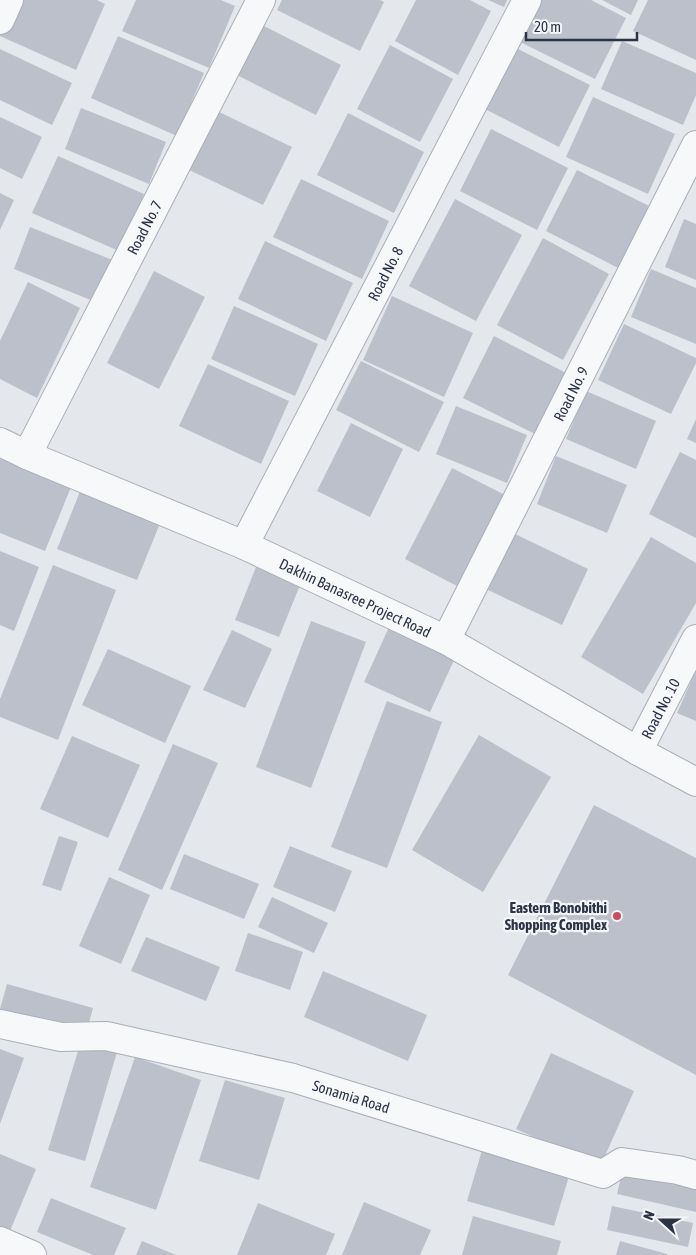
<svg xmlns="http://www.w3.org/2000/svg" width="696" height="1255" font-family="'Asap Condensed',sans-serif">
<rect width="100%" height="100%" fill="#e4e7ec"/>
<path fill="#bbc0ca" d="M16,0H97L105,4L76,70L0,36Z
M136,0H221L235,6L209,68L122,31Z
M282,0H380L384,2L360,51L277,10Z
M416,0H470L491,11L458,75L395,41Z
M488,0H507L504,7Z
M539,0H591L626,18L595,79L518,41Z
M602,0H638L631,15Z
M648,0H696V60L633,31Z
M258,23L341,65L316,115L233,73Z
M118,36L204,73L177,136L91,98Z
M622,41L696,73V95L683,125L601,89Z
M390,45L453,79L420,142L357,109Z
M514,47L590,85L559,147L483,108Z
M0,49L72,83L52,125L0,100Z
M593,97L675,134L648,194L566,157Z
M81,108L166,142L149,184L65,149Z
M213,109L292,147L263,205L185,168Z
M348,113L424,152L394,213L317,175Z
M0,117L42,137L22,179L0,168Z
M491,129L568,168L537,230L460,191Z
M58,156L144,194L119,251L32,213Z
M577,170L653,208L622,270L546,231Z
M301,179L389,221L362,279L273,237Z
M0,193L14,200L0,230Z
M455,199L522,235L476,321L409,286Z
M684,219L696,224V280L665,267Z
M30,227L115,261L98,303L14,269Z
M543,238L609,274L563,360L497,325Z
M265,241L353,283L326,341L238,299Z
M651,269L696,288V344L631,317Z
M154,271L205,297L159,389L107,363Z
M28,282L80,308L37,398L0,379V341Z
M392,296L473,333L444,397L363,360Z
M234,306L318,344L295,396L211,359Z
M624,324L696,358V363L671,414L598,380Z
M494,336L570,375L539,436L463,398Z
M361,361L444,402L419,452L336,410Z
M208,364L289,401L261,464L179,426Z
M586,391L656,421L636,469L566,439Z
M456,406L527,435L507,483L436,454Z
M696,419V443L687,439Z
M351,423L403,449L370,517L317,491Z
M680,452L696,460V538L649,514Z
M556,456L627,485L607,533L537,504Z
M0,459L71,487L45,551L0,533Z
M452,468L507,496L459,587L405,559Z
M83,484L163,516L137,580L57,549Z
M515,534L588,569L562,625L488,590Z
M651,537L696,563V603L643,694L581,657Z
M0,551L39,567L14,631L0,625Z
M53,565L116,590L58,740L0,717V699Z
M256,567L300,585L279,637L235,620Z
M311,621L366,642L311,788L256,767Z
M390,625L456,656L430,712L364,682Z
M232,630L272,649L245,708L203,690Z
M108,649L191,686L165,743L82,705Z
M696,670V721L677,713Z
M387,701L442,722L387,868L331,847Z
M479,735L551,777L483,892L412,850Z
M72,736L140,765L108,838L40,809Z
M173,744L218,763L162,890L118,870Z
M594,805L696,858V1075L508,975Z
M59,836L78,842L61,891L42,885Z
M290,846L352,871L335,912L273,887Z
M184,854L259,884L244,919L170,889Z
M109,877L150,895L121,964L79,946Z
M272,897L328,923L314,953L258,927Z
M248,933L303,952L290,990L235,971Z
M146,937L220,967L206,1001L131,971Z
M323,971L427,1015L408,1061L304,1017Z
M7,984L93,1008L86,1034L0,1009Z
M81,1041L117,1052L85,1161L48,1150Z
M0,1049L24,1058L0,1124Z
M551,1053L634,1091L600,1167L516,1129Z
M135,1057L201,1080L156,1210L90,1187Z
M225,1080L285,1098L259,1180L199,1161Z
M483,1147L570,1173L554,1226L467,1201Z
M0,1154L36,1169L10,1231L0,1226Z
M622,1173L696,1189V1212L617,1194Z
M51,1198L126,1228L114,1255H93L37,1232Z
M364,1202L431,1230L420,1255H342Z
M258,1203L335,1234L326,1255H237Z
M612,1206L693,1223L688,1247L607,1230Z
M473,1216L561,1241L557,1255H462Z
M142,1241L176,1255H136Z
M620,1241L667,1254V1255H616Z"/>
<g fill="none" stroke-linecap="round" stroke-linejoin="round">
<defs>
<g id="minor">
<path d="M0,20L9,0"/>
<path id="s1" d="M27,455L261,0"/>
<path id="s2" d="M244,545L527,0"/>
<path id="s3" d="M446,640L696,145"/>
<path id="s4" d="M638,751L696,639"/>
<path id="s5" d="M0,1024L61,1037L106,1036L293,1078L603,1174L622,1162L678,1170L696,1175"/>
<path d="M0,1241L32,1255"/>
</g>
<g id="tertiary">
<path id="s6" d="M0,442L27,455L244,545L446,640L638,751L696,782"/>
</g>
</defs>
<use href="#minor" stroke="#a9aeb7" stroke-width="30"/>
<use href="#tertiary" stroke="#a9aeb7" stroke-width="30"/>
<use href="#minor" stroke="#f7f8fa" stroke-width="28"/>
<use href="#tertiary" stroke="#f7f8fa" stroke-width="28"/>
</g>
<circle fill="#d1495b" stroke="#f4f6f9" stroke-width="2" cx="617" cy="916" r="5"/>
<g text-anchor="middle" dominant-baseline="central" stroke-width="4.5" stroke-linejoin="round" paint-order="stroke">
<g font-size="15" fill="#2b3445" stroke="#f4f6f9">
<text stroke="none"><textPath href="#s1" startOffset="256">Road No. 7</textPath></text>
<text stroke="none"><textPath href="#s2" startOffset="306">Road No. 8</textPath></text>
<text stroke="none"><textPath href="#s3" startOffset="276">Road No. 9</textPath></text>
<text stroke="none"><textPath href="#s6" startOffset="388">Dakhin Banasree Project Road</textPath></text>
<text stroke="none"><textPath href="#s4" startOffset="48">Road No. 10</textPath></text>
<text stroke="none"><textPath href="#s5" startOffset="360">Sonamia Road</textPath></text>
</g>
<g font-size="15" font-weight="bold" fill="#2b3445" stroke="#f4f6f9" text-anchor="end">
<text x="607" y="907">Eastern Bonobithi<tspan x="607" dy="17">Shopping Complex</tspan></text>
</g>
</g>
<g transform="translate(661 1220) rotate(291)" stroke="#f4f6f9" stroke-width="4" paint-order="stroke">
<path d="M0-4L9 19L0 12L-9 19Z" fill="#2b3445"/>
<text y="-8" font-size="14" font-weight="bold" text-anchor="middle" fill="#2b3445">N</text>
</g>
<path d="M526 32v8h111v-8" fill="none" stroke="#2b3445" stroke-width="2.5"/>
<text x="534" y="32" font-size="15" fill="#2b3445" stroke="#f4f6f9" stroke-width="4" paint-order="stroke">20 m</text>
</svg>
